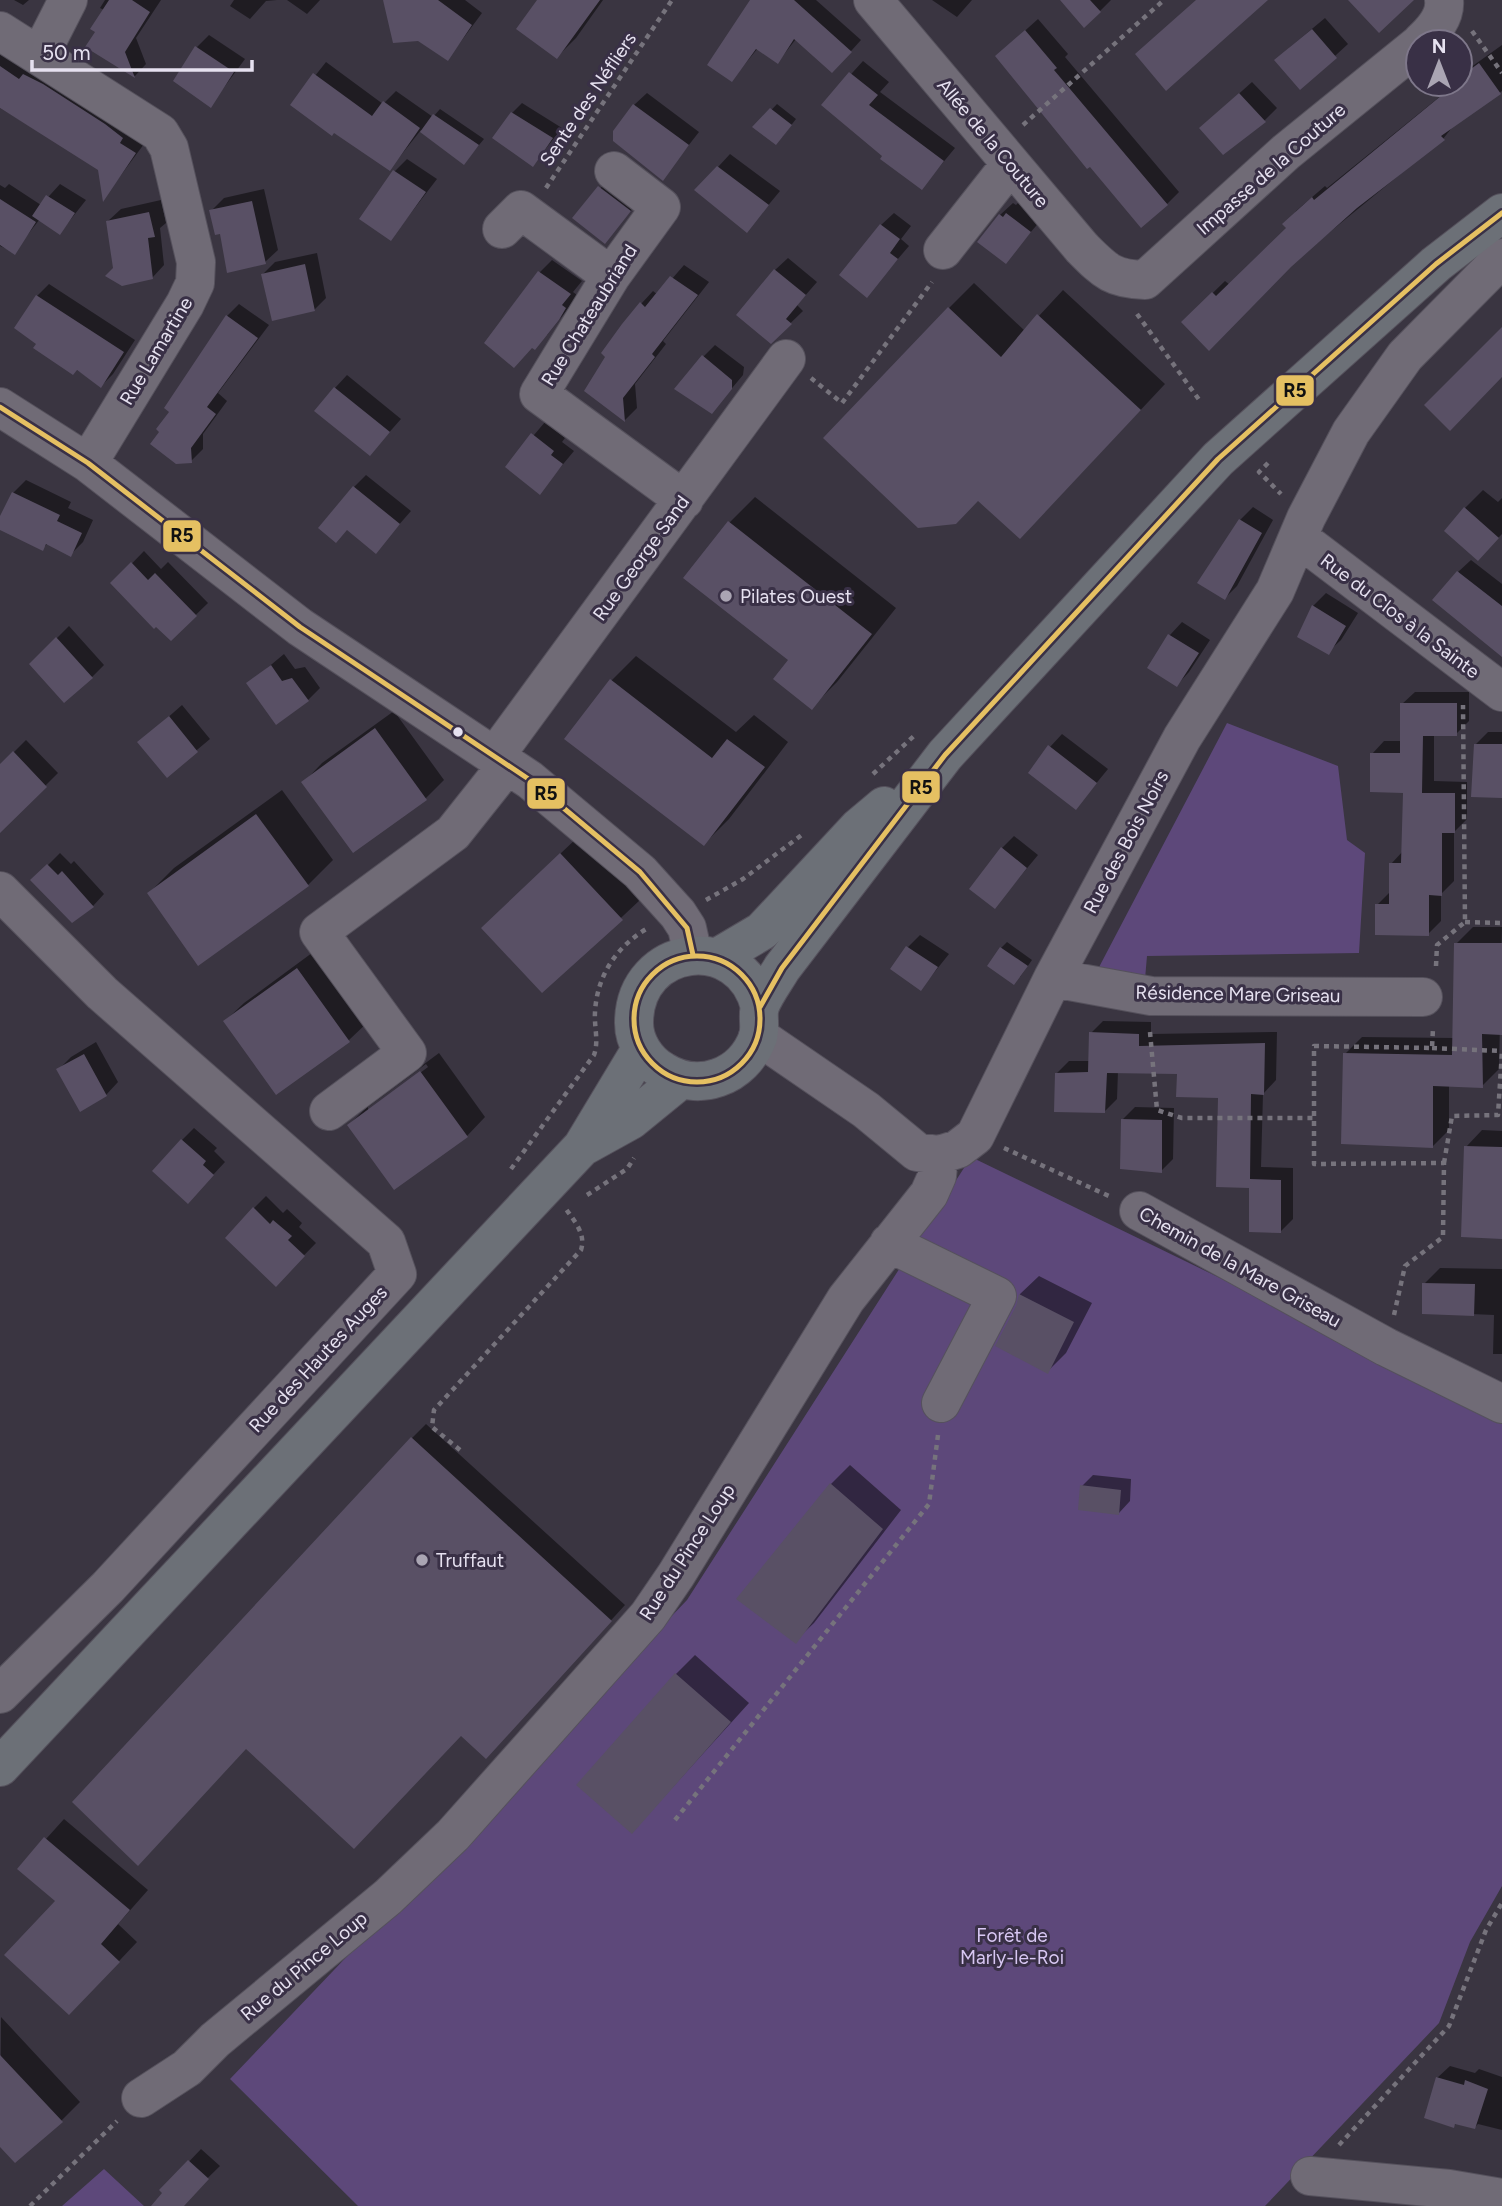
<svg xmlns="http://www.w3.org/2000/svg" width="1502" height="2206" font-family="Figtree,sans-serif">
<rect width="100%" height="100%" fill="#3a3541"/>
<path fill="#5d487a" d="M1227,723L1338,766L1347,840L1365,853L1359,953L1147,956L1145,979L1097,971Z
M971,1157L1502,1415V1886L1470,1942L1439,2023L1265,2206H358L230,2079L687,1600Z
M104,2169L144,2206H62Z"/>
<path fill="#0007" fill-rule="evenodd" d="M14,0H29L23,5Z
M105,0H161L136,38L146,64L135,76L88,46L98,32L104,10L100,8Z
M234,0H277L266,1L250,19L230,6Z
M287,0H320L307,14Z
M383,0H465L482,13L448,59Z
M539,0H603L576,38L557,57Z
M752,0H816L861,40L843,60L796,39L778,62L758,48L732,80Z
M932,0H972L957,17Z
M1062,0H1111L1100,11Z
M1325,18L1348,44L1300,88L1289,48Z
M1038,19L1068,54L1065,57L1179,192L1167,204L997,56Z
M209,35L245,59L211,105L197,47Z
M0,39L147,140L104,198L100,169L0,108Z
M1502,45V91L1454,125L1443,139L1291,264L1183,322L1225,281L1230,285L1288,228L1296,211L1325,186L1327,188L1443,94L1450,84H1460V75Z
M863,61L889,82L880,92L955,148L922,188L823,105Z
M326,62L383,104L396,91L433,117L440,109L484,139L464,163L421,130L390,169L292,105Z
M1252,82L1277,108L1264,121L1214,116Z
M647,93L699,132L663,178L634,105Z
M522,103L562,128L533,165L512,113Z
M777,104L796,119L782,137L755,127Z
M730,154L780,191L747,231L718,167Z
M407,159L437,179L391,239L395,171Z
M612,175L641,199L605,241L575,218Z
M9,184L41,205L60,184L86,200L60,233L40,219L14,252L0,246V185L5,188Z
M264,189L278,250L265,262L221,232L211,211L224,198Z
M161,200L166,223L160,228L164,265L152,278L115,269L108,221L121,209Z
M1020,201L1042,219L1005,262L1000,215L1013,203L1016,205Z
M894,213L911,226L901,239L909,246L867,295L881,225Z
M317,253L326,298L314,310L263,274L275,262Z
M788,258L817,282L797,305L803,311L771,342L775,270Z
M552,260L582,281L573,292L577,295L571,305L547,335L540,272Z
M684,265L709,282L663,341L666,344L635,384L637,408L625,420L587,391L641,304L653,291L658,295Z
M974,283L1025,331L1063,290L1165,384L1045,512L979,499L949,308Z
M49,284L135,340L113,374L101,386L38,344L37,296Z
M239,304L269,325L218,393L227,401L203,434V449L191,461L171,412L227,316Z
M715,345L744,367L743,375L712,412L703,357Z
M347,375L401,419L370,454L335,388Z
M545,422L565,438L562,442L574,451L540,492L507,467Z
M366,475L411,511L376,551L354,487Z
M26,480L71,502L68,508L93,520L83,542L70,555L48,543L42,549L0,528V520L13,493Z
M1483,490L1498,502L1502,498V534L1496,540L1465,508Z
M755,497L896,608L837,682L812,707L791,660L686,578L730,522Z
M1253,507L1273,520L1237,586L1225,598L1200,582L1240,520Z
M144,551L161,569L168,562L208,603L171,639L113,583Z
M1471,560L1502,584V648L1458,572Z
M1326,593L1358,613L1341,640L1328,652L1299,636L1313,606Z
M1182,622L1210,640L1189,672L1177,685L1149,667L1170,635Z
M69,626L104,665L92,677L31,664Z
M284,654L295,669L305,667L320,688L308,700L248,684Z
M636,656L736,732L754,715L788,742L729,819L704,844L611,681Z
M1415,692H1469V721L1456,734H1434V781L1467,782V819L1454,832V881L1441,894V921L1428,934L1377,905L1389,893L1391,864L1403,851L1404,791L1372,754L1384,741H1402V704Z
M182,705L210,739L167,775L140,742Z
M394,711L444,780L426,798L304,782L322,763Z
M1488,732H1502V796L1475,745Z
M1062,734L1108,769L1076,808L1050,747Z
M26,740L58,773L5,826L0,821V766Z
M282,790L333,860L308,885L149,893L174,868Z
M579,836L640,900L543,991L502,909Z
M1014,836L1038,855L995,907L1002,848Z
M60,853L71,864L74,861L104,894L93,906L33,880Z
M1473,927H1502L1499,1069L1482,1086L1449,1085V1130L1432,1147L1345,1054L1362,1037L1454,1038L1456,944Z
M920,935L949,954L921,989L908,947Z
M1007,942L1032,960L1020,977L1001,948Z
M316,950L368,1022L349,1040L225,1021L244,1003Z
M1103,1021L1151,1022V1034L1277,1032L1276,1080L1263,1094L1261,1167L1293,1168V1219L1280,1232L1250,1186L1220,1096L1178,1072L1118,1071L1117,1099L1105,1111L1057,1073L1069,1061H1090L1091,1033Z
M96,1042L118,1082L106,1095L59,1069L71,1057Z
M439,1053L485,1117L467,1136L349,1125L368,1106ZM426,1064L428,1067L368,1112V1107Z
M1135,1107L1174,1108L1173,1159L1161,1171L1123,1119Z
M194,1128L217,1148L214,1151L225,1162L200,1189L182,1140Z
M1482,1130L1502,1131V1237L1466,1147Z
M266,1196L283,1213L287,1209L302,1223L299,1227L316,1243L276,1284L254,1208Z
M1440,1268L1502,1269V1354H1493L1494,1315L1424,1312V1284Z
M1039,1276L1092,1303L1066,1353L1047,1372L1018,1307L1020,1294Z
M426,1424L625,1605L500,1742L461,1734L412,1438Z
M850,1465L901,1510L814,1623L795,1641L831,1484Z
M1093,1475L1131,1479L1130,1501L1119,1513L1082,1486Z
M695,1655L749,1703L632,1832L676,1674Z
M64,1819L148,1890L118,1924L137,1942L88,1994L57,1901L19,1869Z
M1,2017L80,2102L61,2121L0,2144Z
M1450,2066L1475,2073L1479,2069L1502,2077V2130L1478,2124L1475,2127L1457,2123L1453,2126L1437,2078Z
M201,2149L220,2166L179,2206L162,2190Z"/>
<path fill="#595065" d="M109,0H132L150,12L125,52L135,78L85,47L95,32L90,29Z
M383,0H438L472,25L448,61L418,41L393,43Z
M537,0H600L557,59L516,29Z
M750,0H794L852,52L832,73L794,39L778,64L756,49L732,82L707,65Z
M1060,0H1090L1101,12L1084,28Z
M1196,0H1268L1166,91L1135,54Z
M1348,0H1414L1379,33Z
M1312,29L1337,58L1300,90L1274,60Z
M1025,30L1057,68L1054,70L1168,205L1141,228L1090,167L1087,169L995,56Z
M195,46L234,72L211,108L173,81Z
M1479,63L1501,94L1441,136L1445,140L1357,208L1291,267L1209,351L1181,322L1212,292L1216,296L1286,228L1282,224L1312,197L1314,200L1442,95L1439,92L1450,84H1460V77Z
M0,66L19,79L23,74L43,84L105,124L123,138L120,143L136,153L103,202L98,170L0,108Z
M849,72L878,95L869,105L944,161L922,190L880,159L882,156L821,105Z
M313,73L372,116L383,101L420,128L390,171L334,133L332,136L290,105Z
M1239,93L1266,122L1223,155L1199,128Z
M633,104L689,145L663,181L613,141V131Z
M770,108L792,125L776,145L752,127Z
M511,112L553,138L533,167L492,138Z
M433,114L479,145L464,165L420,132Z
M717,166L769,205L747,233L694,190Z
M393,170L426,192L391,241L359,219Z
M598,186L631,211L605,244L572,218Z
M46,195L75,213L60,235L32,216Z
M0,199L36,222L15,255L0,245Z
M252,201L266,264L227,273L220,234L215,235L209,210Z
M149,212L155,237L148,238L153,279L122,286L105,276L113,268L106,221Z
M1006,213L1031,232L1006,264L977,242L999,214L1003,217Z
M880,224L900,239L890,253L898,259L867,298L839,275Z
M305,264L315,311L272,321L261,274Z
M774,269L806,295L786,319L792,324L771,344L736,315Z
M538,271L571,294L562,305L566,308L559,320L535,350L532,348L514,368L484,343Z
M670,276L698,295L652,354L655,357L623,398L625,422L584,391L605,357L601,353L622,324L640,302L645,307Z
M36,295L124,352L101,388L77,370L73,375L33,348L36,344L14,328Z
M948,307L1001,357L1037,314L1141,410L1020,539L978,501L956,524L918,528L823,438Z
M226,315L258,338L207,407L216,414L191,448L192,463L176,464L150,444L159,432L156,429L169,412L164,408Z
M1502,327V377L1450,431L1424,405Z
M702,355L732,380V389L712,414L674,389Z
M334,387L390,432L370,456L314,411Z
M531,433L554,451L551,455L563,464L540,495L505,467Z
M353,486L400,524L376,554L347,530L336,543L318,528Z
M12,492L60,515L57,521L82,533L71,557L46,544L43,551L0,530V516Z
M1464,507L1499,538L1478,561L1444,531Z
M1239,519L1262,533L1225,600L1197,583Z
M728,521L872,634L812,710L773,679L788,660L683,578Z
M131,562L148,580L155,573L197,616L171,641L156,627L154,629L110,583Z
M1457,571L1502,606V657L1432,600Z
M1312,605L1346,626L1329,655L1297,637Z
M1168,634L1199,653L1177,687L1147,668Z
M56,637L93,678L64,703L29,664Z
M271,665L282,681L292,678L309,701L276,725L246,683Z
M610,679L712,758L727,739L765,767L704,846L564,739Z
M1400,703H1457V736H1423L1422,793H1455V833H1442V896L1429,895V936L1375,935V904H1389V863H1401L1403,793L1370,792V753H1400Z
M169,716L198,752L167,778L137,742Z
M375,728L427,800L353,853L301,782Z
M1474,744H1502V798L1471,797Z
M1048,745L1097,783L1076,810L1028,773Z
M13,751L47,787L0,833V764Z
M256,814L309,886L198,966L147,893Z
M1001,847L1027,868L995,909L969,889Z
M560,853L623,920L542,993L481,928Z
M47,864L58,875L62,871L94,907L72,923L30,880Z
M1454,943H1502V1035L1482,1034L1483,1088L1433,1086V1148L1341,1144L1343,1053L1452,1055Z
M906,946L938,967L921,991L890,969Z
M1000,947L1028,966L1014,985L987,966Z
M297,968L350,1042L276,1095L223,1021Z
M1089,1032L1139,1034V1046L1265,1043L1264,1095L1251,1094L1250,1179L1281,1180V1233L1249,1232V1188L1216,1187L1218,1098L1176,1097L1177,1074L1107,1073L1105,1113L1054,1112L1055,1073L1088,1072Z
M84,1054L107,1096L80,1112L56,1069Z
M420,1071L468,1137L394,1190L347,1125Z
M1121,1119L1162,1120V1173L1120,1169Z
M181,1139L206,1161L203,1165L214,1175L188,1204L152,1171Z
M1464,1146L1502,1147V1239L1461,1237Z
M253,1207L270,1224L273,1220L292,1236L288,1240L305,1256L276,1287L225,1238Z
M1422,1283L1475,1284L1474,1316L1422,1314Z
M1019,1294L1074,1322L1048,1374L995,1346L1016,1306Z
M411,1437L612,1621L486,1759L461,1736L354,1849L246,1749L138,1866L72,1802Z
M830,1483L883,1529L796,1644L736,1599Z
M1080,1485L1121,1490L1119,1515L1078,1510Z
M675,1673L731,1722L632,1834L576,1785Z
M44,1837L130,1910L101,1944L120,1962L69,2015L4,1955L55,1901L17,1869Z
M0,2055L63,2122L15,2163L0,2147Z
M1436,2077L1464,2085L1465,2080L1488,2089L1475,2129L1455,2124L1454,2128L1424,2118Z
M188,2160L209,2179L184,2206H151L162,2193L159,2190Z"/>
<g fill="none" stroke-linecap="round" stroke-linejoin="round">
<defs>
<path id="minor" d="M873,0L1082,248C1105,271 1112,279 1145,280L1286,152L1418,45
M0,31L160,133L169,148L196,262L195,283L185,304L88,463
M1421,42C1433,31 1446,17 1444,0
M40,55L68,0
M614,171L661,207L611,276L539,394L684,500
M502,229L521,210L611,276
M943,250L1010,165
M0,407L88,463L300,627L530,780L640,872L678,914L687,928L693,955
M1296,545L1312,548L1502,692
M495,756L786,359
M0,891L102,993L386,1242L397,1274L108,1587L0,1694
M1053,978L1151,996L1423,997
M758,1036L866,1110L917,1152L939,1155L958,1149L975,1136L1053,978L1182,738L1275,591L1306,518L1351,432L1405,356L1502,258
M329,1111L407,1053L319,932L453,833L507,765
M1139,1211L1386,1347L1502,1404
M889,1243L997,1296L941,1403
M141,2098L187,2068L215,2040L388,1897L453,1835L648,1616L676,1575L846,1299L929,1194L937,1176L939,1155
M1310,2176L1449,2189L1502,2198"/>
<path id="major" d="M718,957L762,931L859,827L884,806
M760,1007C741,930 634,943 634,1023C634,1042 646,1061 663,1071C698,1093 743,1078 758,1037C761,1027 757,1015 760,1006C765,993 775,980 782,968L945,755L1218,459L1436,264L1502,213
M584,1146L631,1120L680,1080
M0,1767L582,1147L641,1049"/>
</defs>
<use href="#minor" stroke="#55515c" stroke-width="40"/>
<use href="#major" stroke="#55515c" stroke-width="40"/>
<path stroke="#76737c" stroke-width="4.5" stroke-dasharray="5 5" stroke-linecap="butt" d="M1472,31L1502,73
M1023,125L1164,0
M546,188L672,0
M1137,314L1200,401
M811,378L842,403L932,282
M1268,463L1259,472L1281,494
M873,774L916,734
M706,900L743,879L803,834
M1465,922L1502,923
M1436,966L1437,945L1465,922L1463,705
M1150,1032L1157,1110L1182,1118H1314
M1432,1048L1501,1051
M1004,1148L1111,1197
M1444,1163L1452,1116L1498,1115L1502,1051
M511,1169L594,1055C599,1041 594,1027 595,1012C597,975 617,946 648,928
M587,1195L627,1169L634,1158
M1394,1315L1405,1266L1443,1237L1444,1163L1314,1164V1046L1432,1048L1433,1028
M460,1450L432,1427L434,1410L581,1250C586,1234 575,1222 566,1209
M675,1820L929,1504L938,1435
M1339,2145L1449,2026L1486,1930L1502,1903
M30,2206L117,2121"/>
<use href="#minor" stroke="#706b76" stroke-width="38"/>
<use href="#major" stroke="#6c7077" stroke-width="38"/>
<defs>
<path id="bus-1" d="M0,407L88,463L300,627L530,780L640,872L687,928L693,955
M634 1019a63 63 0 1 1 126 0a63 63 0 1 1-126 0Z
M760,1007L782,968L945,755L1218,459L1436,264L1502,213"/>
</defs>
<use href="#bus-1" stroke="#393046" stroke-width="10"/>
<use href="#bus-1" stroke="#e5c062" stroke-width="5"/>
</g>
<g fill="#aaa5b3" stroke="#393046" stroke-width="2.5">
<circle cx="726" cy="596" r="7"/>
<circle cx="422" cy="1560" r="7"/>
</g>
<circle fill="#e6e1f0" stroke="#393046" stroke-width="2.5" cx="458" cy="732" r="6"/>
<g text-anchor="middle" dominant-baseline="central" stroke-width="6" stroke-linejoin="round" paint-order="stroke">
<g font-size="19" fill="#e6e1f0" stroke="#393046">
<text transform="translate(588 99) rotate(-56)">Sente des Néfliers</text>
<text transform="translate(993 143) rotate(50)">Allée de la Couture</text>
<text transform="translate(1271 169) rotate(-41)">Impasse de la Couture</text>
<text transform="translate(589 315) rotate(-58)">Rue Chateaubriand</text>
<text transform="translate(156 351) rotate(-59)">Rue Lamartine</text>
<text transform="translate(641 558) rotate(-54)">Rue George Sand</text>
<text transform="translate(1400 616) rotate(37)">Rue du Clos à la Sainte</text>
<text transform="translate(1126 842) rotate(-62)">Rue des Bois Noirs</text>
<text transform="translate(1238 994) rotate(1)">Résidence Mare Griseau</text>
<text transform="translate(1240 1267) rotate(29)">Chemin de la Mare Griseau</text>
<text transform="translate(318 1359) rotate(-47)">Rue des Hautes Auges</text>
<text transform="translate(687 1552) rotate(-57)">Rue du Pince Loup</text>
<text transform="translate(304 1966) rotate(-40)">Rue du Pince Loup</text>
</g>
<g font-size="19" fill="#e6e1f0" stroke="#393046" text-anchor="start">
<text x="740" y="596">Pilates Ouest</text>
<text x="436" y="1560">Truffaut</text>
</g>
<g font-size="19" fill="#d8c7f3" stroke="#393046">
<text x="1012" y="1935">Forêt de<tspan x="1012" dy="22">Marly-le-Roi</tspan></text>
</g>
</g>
<g stroke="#393046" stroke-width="2.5">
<rect x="1275" y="374" width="40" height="33" rx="7" fill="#e5c062"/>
<rect x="162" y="519" width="40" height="34" rx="7" fill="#e5c062"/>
<rect x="901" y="770" width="40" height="34" rx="7" fill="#e5c062"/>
<rect x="526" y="777" width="40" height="33" rx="7" fill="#e5c062"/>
</g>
<g font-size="19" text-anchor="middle" font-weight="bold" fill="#111">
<text x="1295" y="397">R5</text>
<text x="182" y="542">R5</text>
<text x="921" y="794">R5</text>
<text x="546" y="800">R5</text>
</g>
<g transform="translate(1439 63)"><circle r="33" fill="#393046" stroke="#7e778a" stroke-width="2"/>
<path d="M0-5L12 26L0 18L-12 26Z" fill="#aaa5b3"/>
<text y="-10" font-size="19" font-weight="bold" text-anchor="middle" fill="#e6e1f0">N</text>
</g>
<path d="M32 60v10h220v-10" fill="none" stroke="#e6e1f0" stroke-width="3.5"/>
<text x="42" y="60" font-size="21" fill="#e6e1f0" stroke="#393046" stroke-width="5" paint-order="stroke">50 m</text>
</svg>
